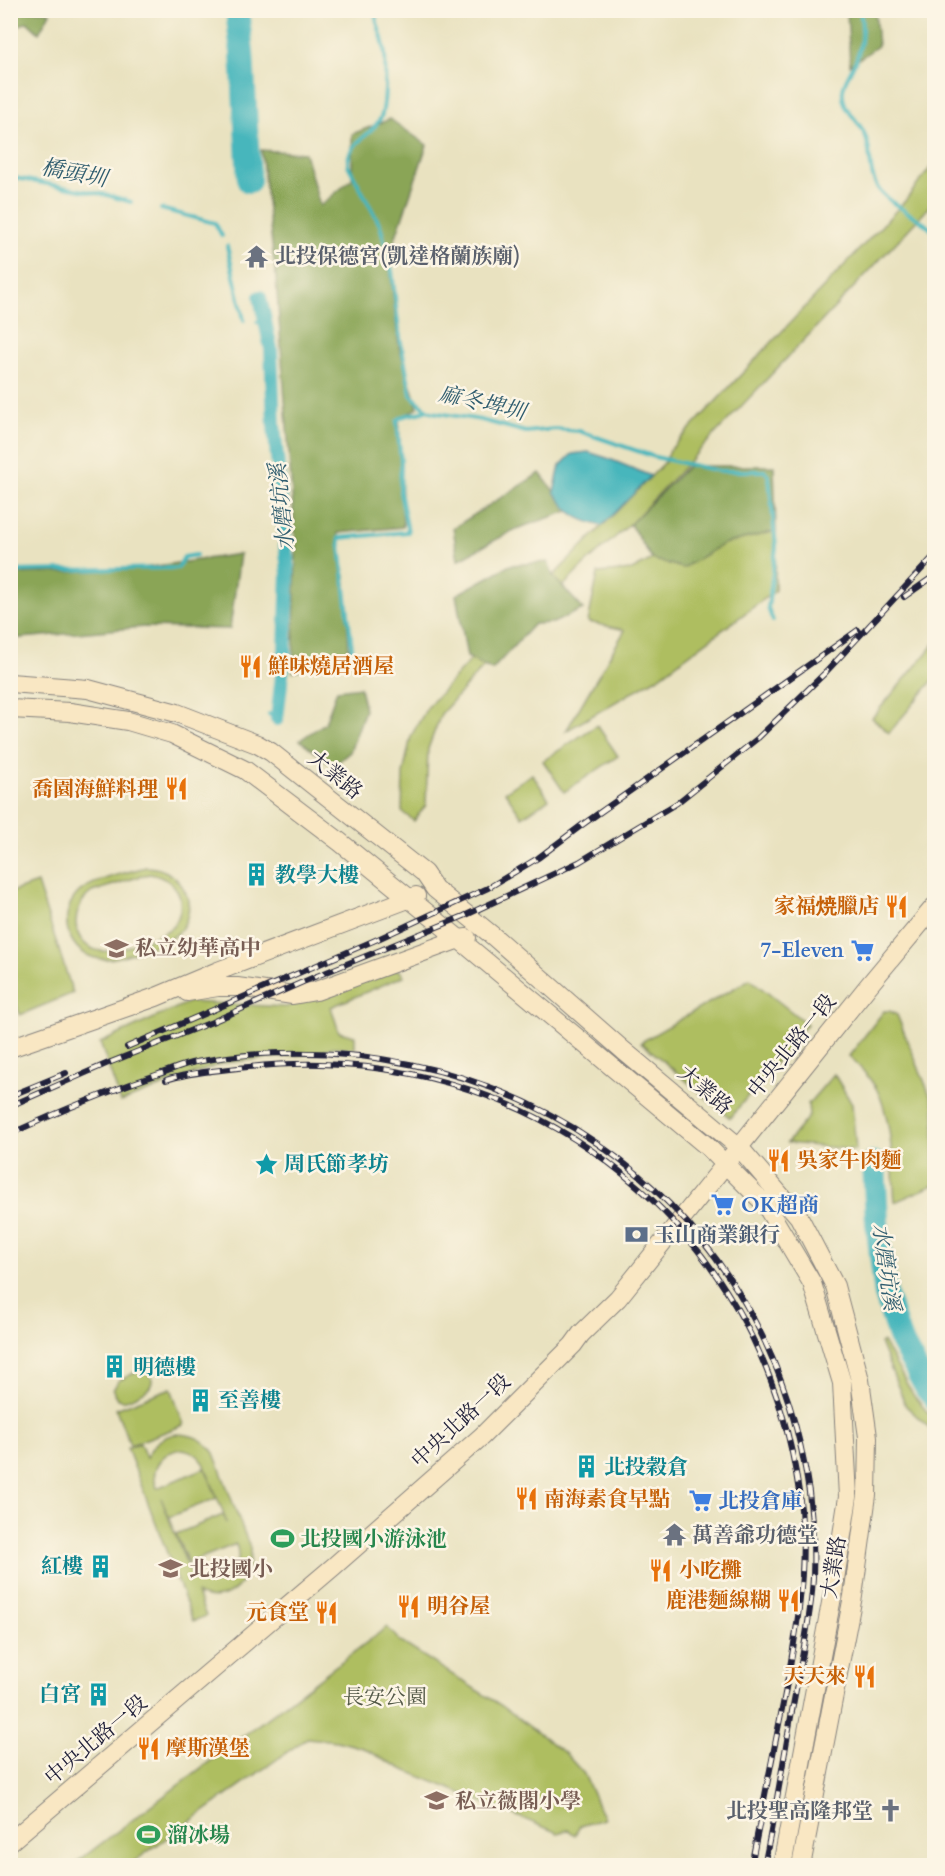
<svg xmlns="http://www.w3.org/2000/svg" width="945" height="1876" font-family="Cardo,'Noto Serif TC',serif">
<rect width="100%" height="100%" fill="#fcf5e5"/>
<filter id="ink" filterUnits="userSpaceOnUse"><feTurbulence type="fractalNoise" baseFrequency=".0167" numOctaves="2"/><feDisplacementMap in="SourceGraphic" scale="12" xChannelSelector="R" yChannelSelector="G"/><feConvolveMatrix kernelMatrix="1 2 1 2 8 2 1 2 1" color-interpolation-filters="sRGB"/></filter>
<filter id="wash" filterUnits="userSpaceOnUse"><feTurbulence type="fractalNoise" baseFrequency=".008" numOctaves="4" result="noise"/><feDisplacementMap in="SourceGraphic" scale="24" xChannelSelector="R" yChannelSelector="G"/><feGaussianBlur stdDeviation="1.35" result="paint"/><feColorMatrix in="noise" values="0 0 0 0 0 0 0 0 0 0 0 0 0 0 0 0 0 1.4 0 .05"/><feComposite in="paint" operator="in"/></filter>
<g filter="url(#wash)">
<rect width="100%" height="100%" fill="#e9e2c0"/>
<path fill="#aebe60" stroke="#68704e" stroke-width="1.5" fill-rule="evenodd" d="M934,163V200L924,213L630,524L585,564L476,675L441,714L428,749L426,805L414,821L402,812L403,774L411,736L427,708L462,669L666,461L669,451L905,201Z
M776,531L775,591L660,676L566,731L625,630L588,622L598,573L632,570L652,559L683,568L723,544Z
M934,644V679L889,733L872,718Z
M597,725L618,756L564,792L543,761Z
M532,774L549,799L522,817L505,792Z
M146,867C184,867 205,913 173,937C164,944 120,958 108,959C72,962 53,919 78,893C91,880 129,872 146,867ZM150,874C164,877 177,883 180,899C181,908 180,917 174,925C166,935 115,953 101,951C70,946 69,908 92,892L141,876Z
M37,883L73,993L20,1015L11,987V892Z
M390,968L399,970L404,976L331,1007L339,1032L355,1036V1048L333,1047L317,1053L223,1063L121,1102L100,1043L189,1002L286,1007Z
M750,979L807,1024L730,1118L641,1042Z
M884,1011H890L897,1015L934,1105V1185L895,1202C892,1168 893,1119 876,1088C869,1076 859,1066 849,1056Z
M834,1074L852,1104L856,1150L787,1143L809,1116L808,1104Z
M883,1342L914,1396L934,1420V1432L906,1406L880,1343Z
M138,1371C146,1370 155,1375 151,1385C149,1390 144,1392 140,1394C129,1400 117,1406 113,1390L118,1381Z
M171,1388L184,1425L130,1445L116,1409Z
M174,1434C192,1434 203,1438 214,1453L250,1548C252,1579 230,1608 197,1594L206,1616L193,1621L127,1448L140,1443L146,1458C152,1445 160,1438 174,1434ZM183,1449C193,1451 198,1455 204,1463L227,1523L223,1515L176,1534L188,1563L236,1544C247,1576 215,1598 190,1573L161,1498L169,1517L217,1498L205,1468L157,1488C149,1468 162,1451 183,1449Z
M387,1627L401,1642L502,1706L566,1754L584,1774L604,1819L580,1826L575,1835L568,1830L558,1833L402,1769L363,1748L337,1741L307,1738L129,1865H73Z"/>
<path fill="#8aa556" stroke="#566448" stroke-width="1.5" d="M11,10L46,11L50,13L39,33L27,22L11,30Z
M847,11H875L878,46L850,65Z
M390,119L427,145L389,257L399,347L418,408L399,419L403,527L338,533L346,584L349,652L293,672L296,549L276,279L261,150L305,153L320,206L352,179V134Z
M688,466H774L776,531L723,544L683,568L652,559L630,524Z
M540,473L569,511L516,529L458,560L453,528Z
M240,554L230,629L144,627L11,639V574L136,569Z
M548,562L553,576L583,609L553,623L534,624L492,670L467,657L456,595L510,565Z
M360,687L365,710L350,752L333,766L300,740L325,723L337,690Z"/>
<path fill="#46b6bc" stroke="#346c7c" stroke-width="1.5" d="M588,452L607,458L651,476L602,526C574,519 571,515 554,492L560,466L572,454Z"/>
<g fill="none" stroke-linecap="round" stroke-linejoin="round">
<path stroke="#46b6bc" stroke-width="4" d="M375,10C376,25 380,29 383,42C387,56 386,104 381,117C373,136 346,142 348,165L380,225L392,271L399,332L411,395L427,410L432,412L481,420L526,432L555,429L579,431L655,457L719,471H765L769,477L776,547L768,608L773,621
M860,10C864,30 862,50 852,68C849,75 844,81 843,90C840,110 861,120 866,138C872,154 868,177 880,191C895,209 918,215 934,232
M10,177L107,195L131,202
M161,209L215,223L222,236
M227,246L244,320
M257,322L266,323
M10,571L178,568L184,557L196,555
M353,657L339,538L408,532L400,492L401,463L397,421C404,412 417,416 427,410
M269,714L277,719"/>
<path stroke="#46b6bc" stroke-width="14" d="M260,297L271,349L274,425L288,573L285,649L277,719"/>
<path stroke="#46b6bc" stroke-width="24" d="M237,10L242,52L249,181
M874,1163L877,1222L886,1295L899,1337L927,1389L934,1397"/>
</g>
</g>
<g filter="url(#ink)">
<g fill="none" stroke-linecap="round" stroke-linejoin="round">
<defs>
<path id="secondary" d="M10,683L88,689L177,713L257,744L271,752L424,873L435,889L493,936L624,1051L739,1147L799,1217L835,1286L860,1380L868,1437L867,1495L853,1596L801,1866
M10,709L70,712L128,721L172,734L245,770L340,842L459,939L708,1147L765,1204L812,1283L842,1383L848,1497L833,1592L782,1866
M187,992L218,987H237L293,995L316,991L459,939L467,938
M10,1048L156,997L218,971L416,896
M10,1842L333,1567L482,1436L573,1345L581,1334L618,1298L869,985L934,907"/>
</defs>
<use href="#secondary" stroke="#86827e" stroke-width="20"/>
<use href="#secondary" stroke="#f9e7c3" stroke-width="18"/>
<defs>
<path id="rail" d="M904,597L934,576
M127,1047L380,938L488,888L538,858L582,825L858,630
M166,1080C184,1074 202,1072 221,1070C254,1066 286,1063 320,1064C567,1069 765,1247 799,1492C810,1569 795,1644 780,1719C770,1768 761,1817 751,1866
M10,1096L66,1073
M10,1106L106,1064L212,1022L312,978L464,916L579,862L677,803L758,738L826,672L934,556
M10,1134C58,1112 106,1092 156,1075C169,1071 183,1064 196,1062C492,1009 766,1189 809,1492C813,1525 815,1559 812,1592C808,1632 799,1672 792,1711C783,1763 775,1814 764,1866"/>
</defs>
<use href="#rail" stroke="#22223b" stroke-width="6"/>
<use href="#rail" stroke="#fcf5e5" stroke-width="4" stroke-dasharray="11" stroke-linecap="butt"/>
</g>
</g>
<defs>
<symbol id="temple-bare" viewBox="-9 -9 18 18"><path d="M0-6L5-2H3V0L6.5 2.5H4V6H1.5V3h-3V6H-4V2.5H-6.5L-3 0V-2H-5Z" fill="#6b7280" stroke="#fcf5e5" stroke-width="2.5" paint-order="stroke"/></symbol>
<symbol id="restaurant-bare" viewBox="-9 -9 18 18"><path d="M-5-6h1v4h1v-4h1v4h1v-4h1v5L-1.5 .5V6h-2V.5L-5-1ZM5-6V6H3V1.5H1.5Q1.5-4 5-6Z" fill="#e8710a" stroke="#fcf5e5" stroke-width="2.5" paint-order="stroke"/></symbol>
<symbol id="building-bare" viewBox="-9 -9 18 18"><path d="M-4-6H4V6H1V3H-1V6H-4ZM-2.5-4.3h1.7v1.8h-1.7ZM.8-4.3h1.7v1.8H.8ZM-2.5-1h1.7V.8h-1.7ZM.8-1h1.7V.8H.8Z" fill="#0f9aa8" stroke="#fcf5e5" stroke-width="2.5" paint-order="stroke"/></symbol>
<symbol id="school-bare" viewBox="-9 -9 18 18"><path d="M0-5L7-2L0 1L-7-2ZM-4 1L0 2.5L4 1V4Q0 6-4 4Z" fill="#8d6e63" stroke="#fcf5e5" stroke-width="2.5" paint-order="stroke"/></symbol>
<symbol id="supermarket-bare" viewBox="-9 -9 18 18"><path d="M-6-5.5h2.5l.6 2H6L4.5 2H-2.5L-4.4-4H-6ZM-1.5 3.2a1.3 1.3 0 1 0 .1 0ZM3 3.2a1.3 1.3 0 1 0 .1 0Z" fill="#3f7fe0" stroke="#fcf5e5" stroke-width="2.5" paint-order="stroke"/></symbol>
<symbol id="sight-bare" viewBox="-9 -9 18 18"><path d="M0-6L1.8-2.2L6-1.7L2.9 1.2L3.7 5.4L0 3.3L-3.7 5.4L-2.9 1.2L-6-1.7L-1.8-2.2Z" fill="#0f9aa8" stroke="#fcf5e5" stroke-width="2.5" paint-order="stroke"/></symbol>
<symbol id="bank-bare" viewBox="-9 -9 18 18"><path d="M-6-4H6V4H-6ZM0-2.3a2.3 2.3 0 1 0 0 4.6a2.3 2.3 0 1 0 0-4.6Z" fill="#5c6f8a" stroke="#fcf5e5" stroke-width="2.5" paint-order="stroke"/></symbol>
<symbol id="stadium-bare" viewBox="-9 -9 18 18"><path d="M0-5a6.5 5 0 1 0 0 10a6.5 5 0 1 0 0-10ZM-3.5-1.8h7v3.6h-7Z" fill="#2e9e5b" stroke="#fcf5e5" stroke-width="2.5" paint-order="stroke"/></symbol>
<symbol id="church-bare" viewBox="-9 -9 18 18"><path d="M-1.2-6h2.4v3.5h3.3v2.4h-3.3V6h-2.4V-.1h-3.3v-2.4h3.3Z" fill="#6b7280" stroke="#fcf5e5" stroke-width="2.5" paint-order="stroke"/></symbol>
</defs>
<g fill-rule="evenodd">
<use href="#temple-bare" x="240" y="240" width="33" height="33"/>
<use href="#restaurant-bare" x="234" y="650" width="33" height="33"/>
<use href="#restaurant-bare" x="160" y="772" width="33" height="33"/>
<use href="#building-bare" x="240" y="858" width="33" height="33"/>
<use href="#restaurant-bare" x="880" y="890" width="33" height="33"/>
<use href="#school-bare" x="100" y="932" width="33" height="33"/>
<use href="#supermarket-bare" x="846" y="934" width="33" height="33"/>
<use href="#restaurant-bare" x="762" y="1144" width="33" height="33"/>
<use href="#sight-bare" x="250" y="1148" width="33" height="33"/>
<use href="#supermarket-bare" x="706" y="1188" width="33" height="33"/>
<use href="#bank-bare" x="620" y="1218" width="33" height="33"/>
<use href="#building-bare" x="98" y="1350" width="33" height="33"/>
<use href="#building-bare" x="184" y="1384" width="33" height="33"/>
<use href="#building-bare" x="570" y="1450" width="33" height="33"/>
<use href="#restaurant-bare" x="510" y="1482" width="33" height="33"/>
<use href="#supermarket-bare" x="684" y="1484" width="33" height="33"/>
<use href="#temple-bare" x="658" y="1518" width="33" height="33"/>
<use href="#stadium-bare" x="266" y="1522" width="33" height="33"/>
<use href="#building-bare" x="84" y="1550" width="33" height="33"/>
<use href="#school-bare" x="154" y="1552" width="33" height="33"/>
<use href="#restaurant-bare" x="644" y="1554" width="33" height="33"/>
<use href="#restaurant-bare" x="772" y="1584" width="33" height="33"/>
<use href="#restaurant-bare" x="392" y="1590" width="33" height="33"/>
<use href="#restaurant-bare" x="310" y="1596" width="33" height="33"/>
<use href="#restaurant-bare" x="848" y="1660" width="33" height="33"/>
<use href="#building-bare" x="82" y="1678" width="33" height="33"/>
<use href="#restaurant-bare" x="132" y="1732" width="33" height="33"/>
<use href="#school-bare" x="420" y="1784" width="33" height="33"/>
<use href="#church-bare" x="874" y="1794" width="33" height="33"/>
<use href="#stadium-bare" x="132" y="1818" width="33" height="33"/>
</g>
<g text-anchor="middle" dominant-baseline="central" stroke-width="5" stroke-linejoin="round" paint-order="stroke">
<g font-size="21" font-weight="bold" fill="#5b616d" stroke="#fcf5e5" text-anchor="start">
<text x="275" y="256">北投保德宮(凱達格蘭族廟)</text>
<text x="692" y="1535">萬善爺功德堂</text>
<text x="873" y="1811" text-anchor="end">北投聖高隆邦堂</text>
</g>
<g font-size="21" font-weight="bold" fill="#c56008" stroke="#fcf5e5" text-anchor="start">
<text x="268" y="666">鮮味燒居酒屋</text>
<text x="158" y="789" text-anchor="end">喬園海鮮料理</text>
<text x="879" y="906" text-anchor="end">家福焼臘店</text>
<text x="797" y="1160">吳家牛肉麵</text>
<text x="544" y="1499">南海素食早點</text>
<text x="679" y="1570">小吃攤</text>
<text x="771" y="1600" text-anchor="end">鹿港麵線糊</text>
<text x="427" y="1606">明谷屋</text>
<text x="309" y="1612" text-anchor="end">元食堂</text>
<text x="846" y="1676" text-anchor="end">天天來</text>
<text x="166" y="1748">摩斯漢堡</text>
</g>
<g font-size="21" fill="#22223b" stroke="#fcf5e5">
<text transform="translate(335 775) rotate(39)">大業路</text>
<text transform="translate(792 1046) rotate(-51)">中央北路一段</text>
<text transform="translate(705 1090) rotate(40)">大業路</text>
<text transform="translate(461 1421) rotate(-43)">中央北路一段</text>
<text transform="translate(834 1567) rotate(-81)">大業路</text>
<text transform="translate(96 1740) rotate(-40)">中央北路一段</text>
</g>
<g font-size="21" font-weight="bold" fill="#0d838f" stroke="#fcf5e5" text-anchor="start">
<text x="275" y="875">教學大樓</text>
<text x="284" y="1164">周氏節孝坊</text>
<text x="133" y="1367">明德樓</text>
<text x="218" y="1400">至善樓</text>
<text x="604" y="1467">北投穀倉</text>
<text x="83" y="1566" text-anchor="end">紅樓</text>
<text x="81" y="1694" text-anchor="end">白宮</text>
</g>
<g font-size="21" font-weight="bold" fill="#785e54" stroke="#fcf5e5" text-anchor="start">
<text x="135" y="948">私立幼華高中</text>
<text x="189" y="1569">北投國小</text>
<text x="455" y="1801">私立薇閣小學</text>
</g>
<g font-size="21" font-weight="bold" fill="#366cbe" stroke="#fcf5e5" text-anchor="start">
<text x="844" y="950" text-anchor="end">7-Eleven</text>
<text x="741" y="1205">OK超商</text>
<text x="718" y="1501">北投倉庫</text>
</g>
<g font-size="21" font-weight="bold" fill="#4e5e75" stroke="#fcf5e5" text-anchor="start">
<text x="654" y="1235">玉山商業銀行</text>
</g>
<g font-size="21" font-weight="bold" fill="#27864d" stroke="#fcf5e5" text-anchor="start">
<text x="300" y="1539">北投國小游泳池</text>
<text x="167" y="1835">溜冰場</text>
</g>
<g font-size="21" fill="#535948" stroke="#fcf5e5">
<text x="385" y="1697">長安公園</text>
</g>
<g font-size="22" font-style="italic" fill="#305d6f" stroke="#fcf5e5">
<text transform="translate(74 173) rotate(11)">橋頭圳</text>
<text transform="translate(482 403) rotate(13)">麻冬埤圳</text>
<text transform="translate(282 507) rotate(-96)">水磨坑溪</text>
<text transform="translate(886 1267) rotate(82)">水磨坑溪</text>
</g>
</g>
<rect width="945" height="1876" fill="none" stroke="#fcf5e5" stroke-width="36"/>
</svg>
